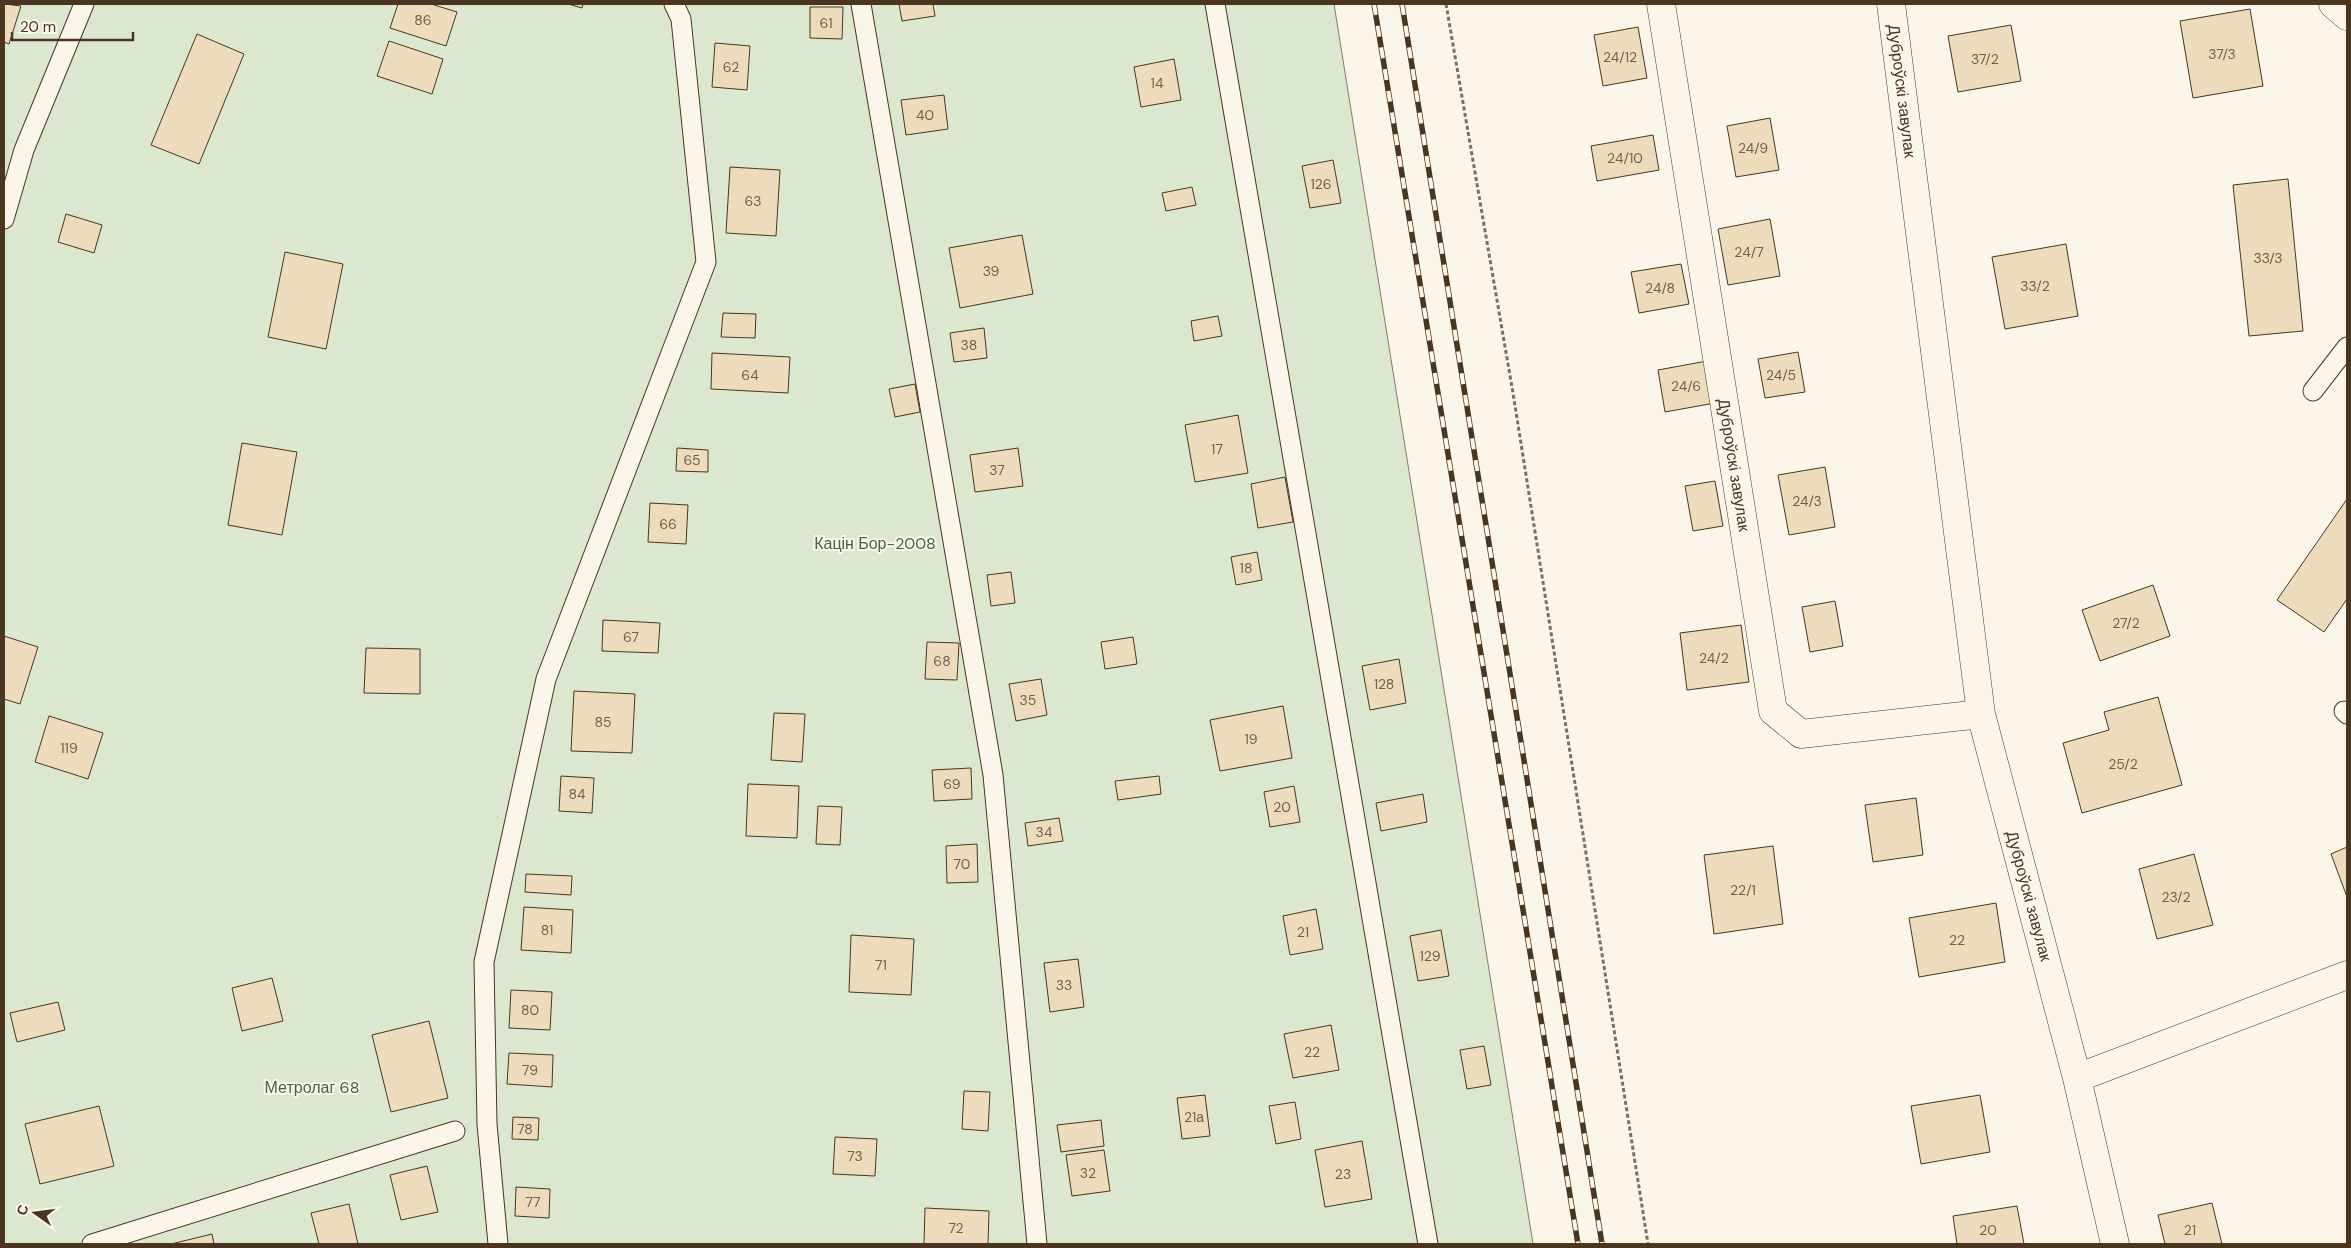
<svg xmlns="http://www.w3.org/2000/svg" width="2351" height="1248" font-family="'DM Sans',sans-serif">
<rect width="100%" height="100%" fill="#fbf6e9"/>
<path fill="#dce7d0" stroke="#887966" d="M4,4H1334L1533,1244H4Z"/>
<path fill="#ecdcbc" stroke="#4a3520" d="M4,4L21,6L9,44L4,42Z
M398,4H431L457,12L446,46L390,28Z
M568,4H583L582,8Z
M899,4H933L935,16L902,21Z
M810,7H843L842,39L810,38Z
M2250,9L2263,86L2193,98L2180,21Z
M2011,25L2021,81L1958,92L1948,36Z
M1638,27L1647,78L1603,86L1594,35Z
M197,34L244,54L199,164L151,145Z
M389,41L443,59L432,94L377,76Z
M715,43L750,46L747,90L712,87Z
M1174,59L1181,100L1141,107L1134,67Z
M944,95L948,129L906,135L901,100Z
M1770,118L1779,170L1736,177L1727,126Z
M1653,135L1659,170L1597,181L1591,146Z
M1333,160L1341,203L1310,208L1302,166Z
M730,167L780,170L776,236L726,233Z
M2288,179L2303,331L2249,336L2233,185Z
M1192,187L1196,205L1166,211L1162,193Z
M66,214L102,225L94,253L58,242Z
M1770,219L1780,276L1728,285L1718,229Z
M1022,235L1033,294L960,308L949,248Z
M2066,244L2078,316L2005,329L1992,257Z
M285,252L343,264L326,349L268,337Z
M1681,264L1689,304L1639,313L1631,272Z
M723,313L756,314L755,338L721,337Z
M1218,316L1222,336L1194,341L1191,321Z
M984,328L987,358L954,362L950,333Z
M1798,352L1805,392L1765,398L1758,359Z
M712,353L790,357L788,393L711,389Z
M1707,361L1715,403L1665,412L1658,370Z
M915,384L920,412L895,417L889,389Z
M1238,415L1248,473L1195,482L1185,425Z
M242,443L297,452L282,535L228,525Z
M677,448L708,450V472L676,471Z
M1018,448L1023,486L975,492L970,455Z
M1825,467L1835,527L1789,535L1778,475Z
M1285,477L1293,522L1258,528L1251,484Z
M1715,481L1723,526L1693,531L1685,486Z
M2347,499V599L2324,632L2277,600Z
M650,503L688,505L686,544L648,542Z
M1257,552L1262,580L1236,585L1231,557Z
M1011,572L1015,603L991,606L987,575Z
M2153,585L2170,636L2100,661L2082,610Z
M1835,601L1843,646L1810,652L1802,607Z
M603,620L660,623L658,653L602,651Z
M1741,625L1749,682L1687,690L1680,633Z
M4,636L38,647L20,704L4,699Z
M1133,637L1137,664L1105,669L1101,642Z
M927,642L959,643L957,680L925,679Z
M366,648L420,649V694L364,693Z
M1399,659L1406,703L1370,710L1362,666Z
M1041,679L1047,715L1016,721L1009,684Z
M574,691L635,694L632,753L571,751Z
M2158,697L2182,785L2082,813L2063,743L2109,730L2104,712Z
M1283,706L1292,758L1220,771L1210,720Z
M774,713L805,714L802,762L771,760Z
M49,716L103,733L88,779L35,762Z
M971,768L972,799L934,801L932,770Z
M561,776L594,778L592,813L559,811Z
M1159,776L1161,794L1118,800L1115,781Z
M748,784L799,786L797,838L746,836Z
M1294,786L1300,822L1270,827L1264,792Z
M1423,794L1427,822L1381,831L1376,803Z
M1916,798L1923,855L1873,862L1865,805Z
M818,806L842,807L840,845L816,844Z
M1059,818L1063,841L1028,846L1025,823Z
M977,844L978,882L947,883L946,846Z
M1773,846L1783,924L1714,934L1704,855Z
M2347,847V897L2331,854Z
M2194,854L2213,925L2157,939L2139,869Z
M526,874L572,876L571,895L525,892Z
M1996,903L2005,962L1919,977L1909,918Z
M524,907L573,910L571,953L521,950Z
M1316,909L1323,949L1290,955L1283,916Z
M1441,930L1449,976L1418,981L1410,936Z
M851,935L914,939L911,995L849,992Z
M1078,959L1084,1007L1050,1012L1044,963Z
M272,978L283,1021L242,1031L232,988Z
M511,990L552,992L550,1030L509,1028Z
M58,1002L65,1030L17,1042L10,1013Z
M429,1021L448,1098L391,1112L372,1035Z
M1331,1025L1339,1070L1293,1078L1284,1034Z
M1484,1046L1491,1085L1467,1089L1460,1050Z
M509,1053L553,1055L552,1087L507,1084Z
M964,1091L990,1092L988,1131L962,1129Z
M1205,1095L1210,1136L1182,1139L1177,1098Z
M1980,1095L1990,1152L1921,1164L1911,1106Z
M1295,1102L1301,1139L1276,1144L1269,1106Z
M99,1106L114,1166L40,1184L25,1124Z
M513,1117L539,1118L538,1140L512,1139Z
M1101,1120L1104,1146L1061,1152L1057,1125Z
M835,1137L877,1139L875,1176L833,1174Z
M1362,1141L1372,1199L1325,1207L1315,1150Z
M1104,1150L1110,1191L1072,1196L1066,1155Z
M427,1166L438,1212L401,1220L390,1175Z
M516,1187L550,1189L549,1218L515,1216Z
M2212,1203L2222,1244H2165L2158,1215Z
M349,1204L358,1244H319L311,1213Z
M2017,1206L2024,1244H1957L1953,1216Z
M925,1208L989,1211L988,1244H924Z
M212,1234L214,1244H171Z"/>
<g fill="none" stroke-linecap="round" stroke-linejoin="round">
<defs>
<path id="lane" d="M861,4L993,775L1037,1244
M1215,4L1428,1244
M4,219L24,150L84,4
M2313,391L2347,347
M2344,711L2347,714
M92,1244L455,1131
M498,1244L487,1124L484,962L546,679L706,262L681,19L674,4"/>
<path id="street" d="M1661,4L1773,711L1801,734L1981,714
M1891,4L1981,714L2077,1078L2115,1244
M2333,4L2347,16
M2077,1078L2347,975"/>
</defs>
<use href="#lane" stroke="#4a3520" stroke-width="21"/>
<use href="#street" stroke="#4a3520" stroke-width="29"/>
<path stroke="#7f6f5c" stroke-width="3" stroke-dasharray="4 2.5" stroke-linecap="butt" d="M1446,4L1513,393L1648,1244"/>
<use href="#lane" stroke="#fbf6e9" stroke-width="19"/>
<use href="#street" stroke="#fbf6e9" stroke-width="28"/>
<defs>
<path id="rail" d="M1374,4L1578,1244
M1402,4L1602,1244"/>
</defs>
<use href="#rail" stroke="#4a3520" stroke-width="5.5"/>
<use href="#rail" stroke="#fbf6e9" stroke-width="4" stroke-dasharray="11" stroke-linecap="butt"/>
</g>
<g text-anchor="middle" dominant-baseline="central" stroke-width="4" stroke-linejoin="round" paint-order="stroke">
<g font-size="14" fill="#725f47">
<text x="423" y="20">86</text>
<text x="826" y="23">61</text>
<text x="2222" y="54">37/3</text>
<text x="1620" y="57">24/12</text>
<text x="1985" y="59">37/2</text>
<text x="731" y="67">62</text>
<text x="1157" y="83">14</text>
<text x="925" y="115">40</text>
<text x="1753" y="148">24/9</text>
<text x="1625" y="158">24/10</text>
<text x="1321" y="184">126</text>
<text x="753" y="201">63</text>
<text x="1749" y="252">24/7</text>
<text x="2268" y="258">33/3</text>
<text x="991" y="271">39</text>
<text x="2035" y="286">33/2</text>
<text x="1660" y="288">24/8</text>
<text x="969" y="345">38</text>
<text x="750" y="375">64</text>
<text x="1781" y="375">24/5</text>
<text x="1686" y="386">24/6</text>
<text x="1217" y="449">17</text>
<text x="692" y="460">65</text>
<text x="997" y="470">37</text>
<text x="1807" y="501">24/3</text>
<text x="668" y="524">66</text>
<text x="1246" y="568">18</text>
<text x="2126" y="623">27/2</text>
<text x="631" y="637">67</text>
<text x="1714" y="658">24/2</text>
<text x="942" y="661">68</text>
<text x="1384" y="684">128</text>
<text x="1028" y="700">35</text>
<text x="603" y="722">85</text>
<text x="1251" y="739">19</text>
<text x="69" y="748">119</text>
<text x="2123" y="764">25/2</text>
<text x="952" y="784">69</text>
<text x="577" y="794">84</text>
<text x="1282" y="807">20</text>
<text x="1044" y="832">34</text>
<text x="962" y="864">70</text>
<text x="1743" y="890">22/1</text>
<text x="2176" y="897">23/2</text>
<text x="547" y="930">81</text>
<text x="1303" y="932">21</text>
<text x="1957" y="940">22</text>
<text x="1430" y="956">129</text>
<text x="881" y="965">71</text>
<text x="1064" y="985">33</text>
<text x="530" y="1010">80</text>
<text x="1312" y="1052">22</text>
<text x="530" y="1070">79</text>
<text x="1194" y="1117">21а</text>
<text x="525" y="1129">78</text>
<text x="855" y="1156">73</text>
<text x="1088" y="1173">32</text>
<text x="1343" y="1174">23</text>
<text x="533" y="1202">77</text>
<text x="956" y="1228">72</text>
<text x="1988" y="1230">20</text>
<text x="2190" y="1230">21</text>
</g>
<g font-size="16" fill="#4a3520" stroke="#fbf6e9">
<text transform="translate(1902 91) rotate(83)">Дуброўскі завулак</text>
<text transform="translate(1734 465) rotate(81)">Дуброўскі завулак</text>
<text transform="translate(2029 896) rotate(75)">Дуброўскі завулак</text>
</g>
<g font-size="16" fill="#436837" stroke="#fbf6e9">
<text x="875" y="543">Кацін Бор-2008</text>
<text x="312" y="1087">Метролаг 68</text>
</g>
</g>
<rect width="2351" height="1248" fill="none" stroke="#4a3520" stroke-width="10"/>
<g transform="translate(35 1213) rotate(284)" stroke="#fbf6e9" stroke-width="4" paint-order="stroke">
<path d="M0-4L9 19L0 12L-9 19Z" fill="#4a3520"/>
<text y="-8" font-size="14" font-weight="bold" text-anchor="middle" fill="#4a3520">С</text>
</g>
<path d="M12 32v8h121v-8" fill="none" stroke="#4a3520" stroke-width="2.5"/>
<text x="20" y="32" font-size="15" fill="#4a3520" stroke="#fbf6e9" stroke-width="4" paint-order="stroke">20 m</text>
</svg>
